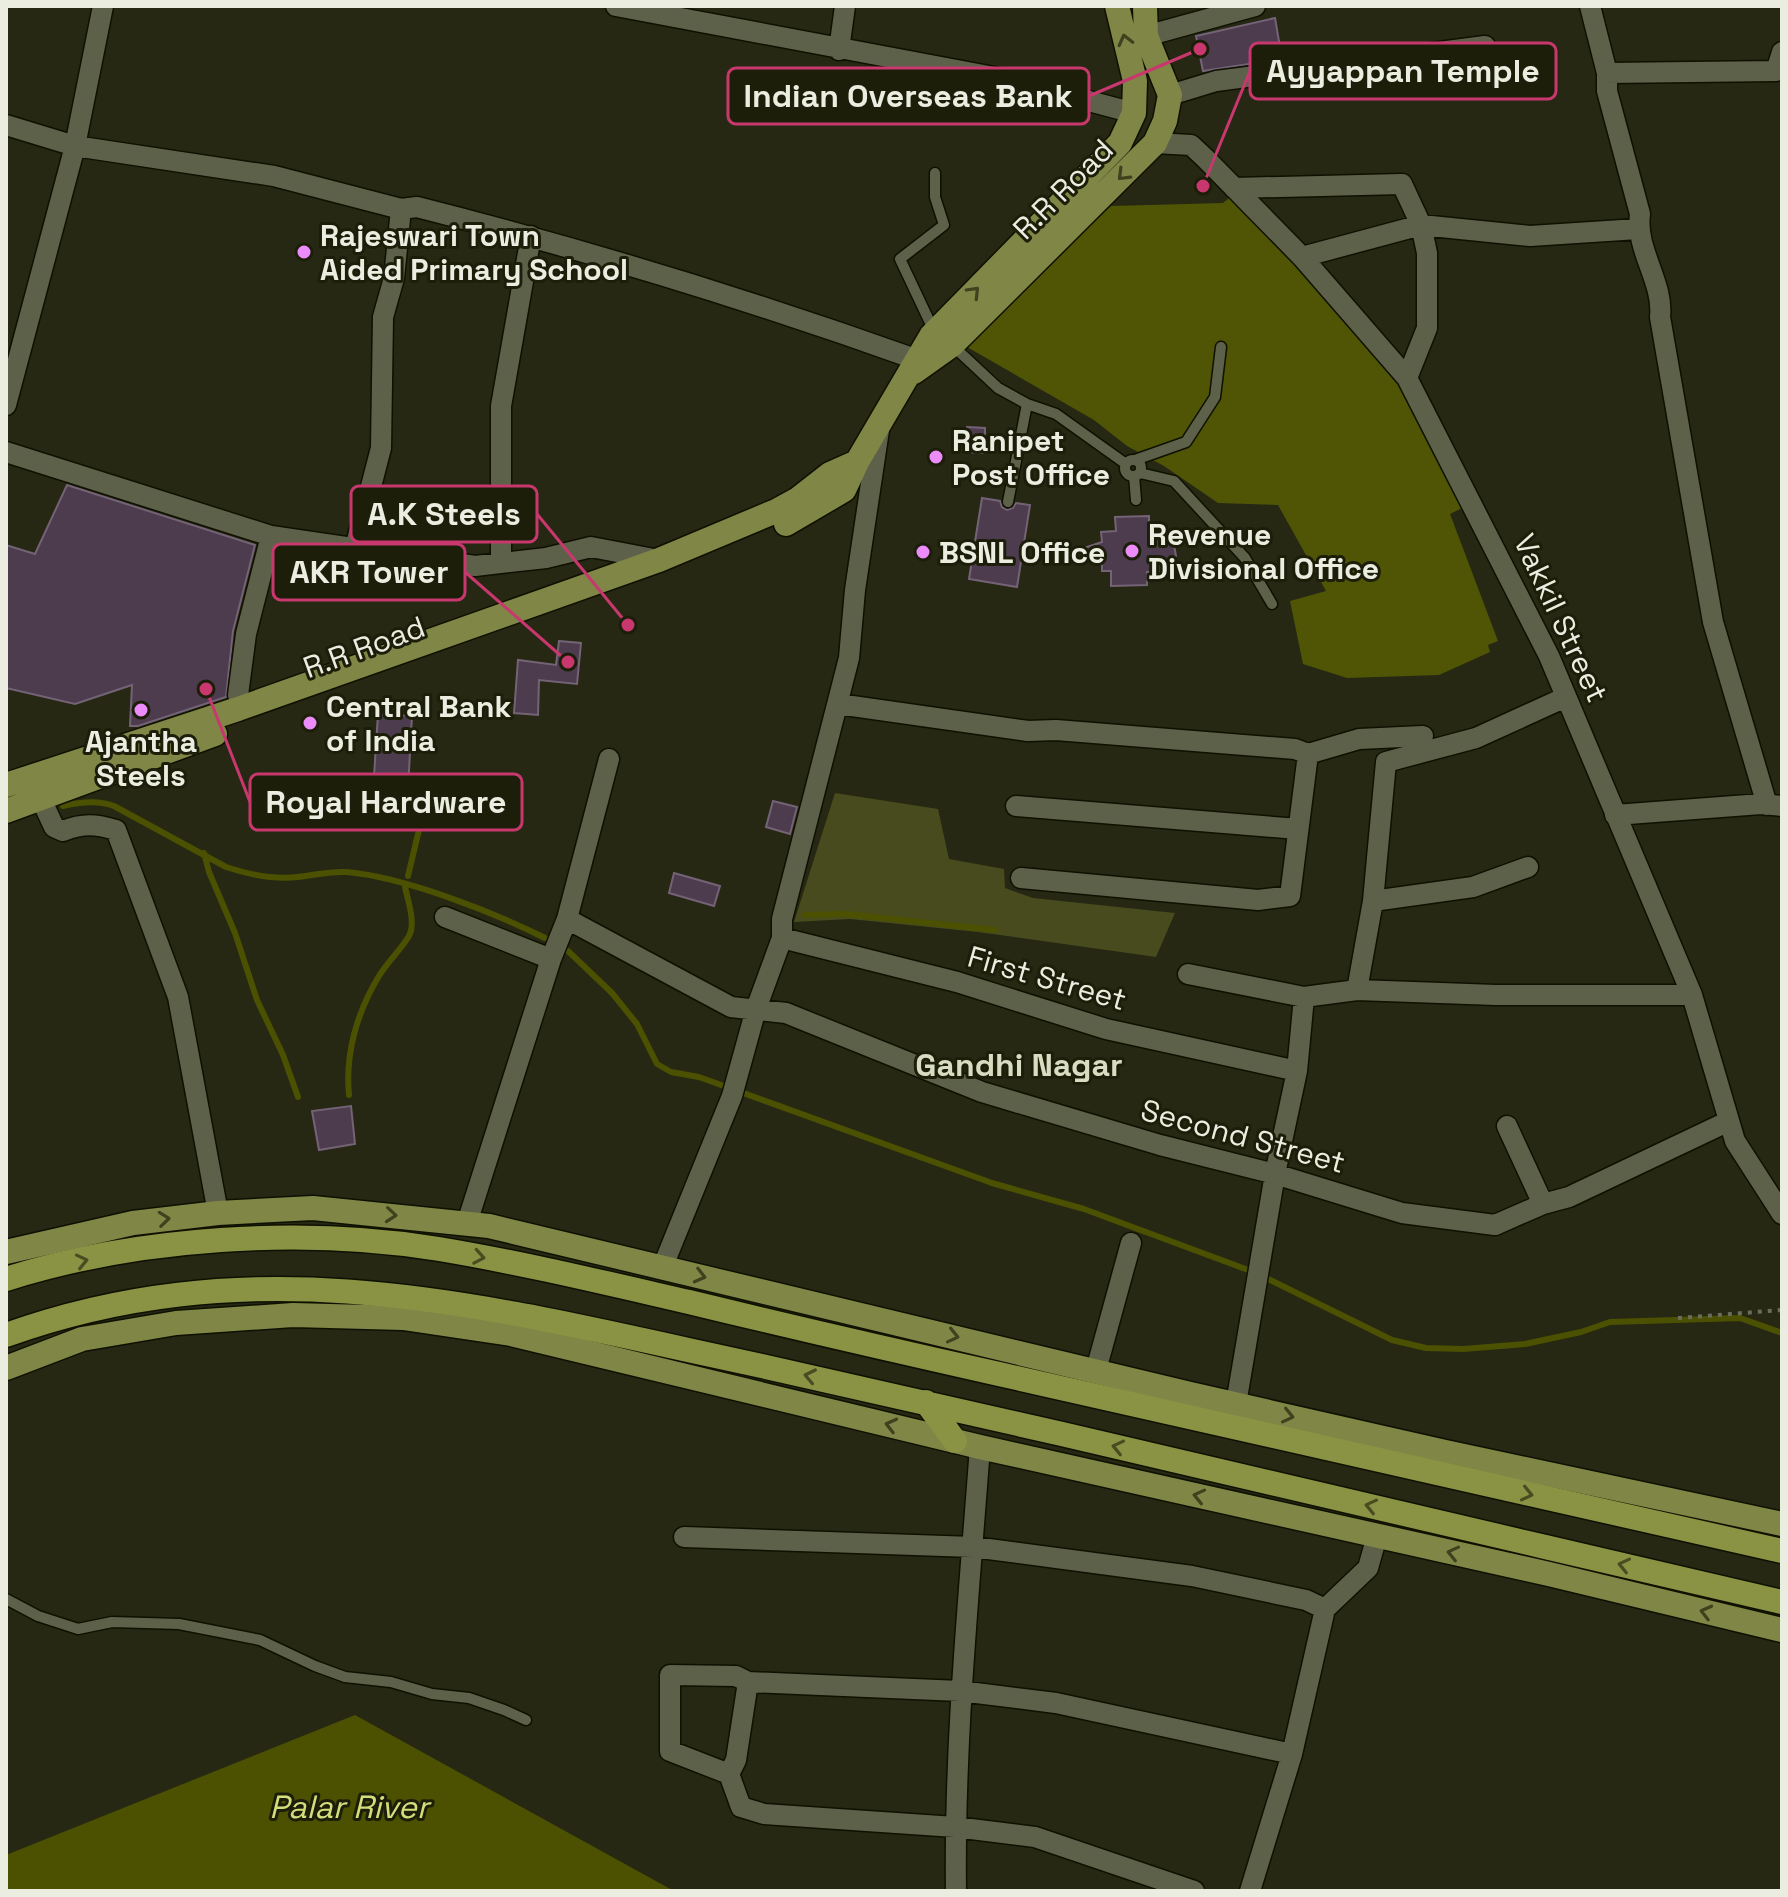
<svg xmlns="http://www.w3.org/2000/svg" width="1788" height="1897" font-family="'Space Grotesk',sans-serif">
<rect width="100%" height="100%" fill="#262813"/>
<path fill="#474b1d" d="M835,793L938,809L949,859L1004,869L1005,888L1033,898L1175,913L1156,957L978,932L850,919L794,922Z"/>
<path fill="#4f5505" d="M1236,192L1324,287L1417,406L1462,508L1450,514L1498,641L1488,645L1490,652L1439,675L1347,678L1303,664L1290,601L1326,591L1278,505L1218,503L1164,466L1127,446L1094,420L967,347L973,341L972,333L1111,206L1223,203Z"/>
<path fill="#4b5100" d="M355,1715L674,1891H6V1855Z"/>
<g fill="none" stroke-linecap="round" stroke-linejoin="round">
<path stroke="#4b5100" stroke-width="6" d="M63,806C80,802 98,800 114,806L226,867C250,875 273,880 298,877C314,875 331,871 347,872C404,877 493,912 545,938
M204,853L209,872L235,933L257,1000L283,1055L298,1097
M408,876L422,817
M805,915L845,914L995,930
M568,951L612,993L637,1024L657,1064L671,1072L699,1077L992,1183L1084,1209L1251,1271
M349,1095C345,1054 357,1012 379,976C387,963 402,948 409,936C416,923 408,901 405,887
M1266,1278L1392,1340L1426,1348L1463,1349L1525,1344L1581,1332L1610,1322L1740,1318L1782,1333"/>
</g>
<path fill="#4c3c4e" stroke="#746376" stroke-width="2" d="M1275,18L1282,59L1203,71L1196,36Z
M967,427L985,428V453L966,452Z
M67,485L255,545L233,631L226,697L138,726H130L132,685L75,704L6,688V545L35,554Z
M982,498L1000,501L1002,507L1007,510L1013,508L1016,503L1030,505L1017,587L969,579Z
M1149,516V531H1162L1163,541L1174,545L1176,556L1162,562V572H1147V585L1111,586V571H1102V561L1075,551L1102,542L1101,532L1116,531L1115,517Z
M559,641L581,643L577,684L539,680L538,715L514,713L518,660L556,665Z
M378,714L412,716L406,825L371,823Z
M773,801L797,807L790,834L766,827Z
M674,873L720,886L714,906L669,893Z
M351,1106L355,1144L319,1150L312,1111Z"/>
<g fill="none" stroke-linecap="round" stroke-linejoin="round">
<defs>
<path id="service" d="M934,331L900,259L944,225L935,197V173
M952,345L998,388L1027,404L1056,414L1126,464
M1125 468a8 8 0 1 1 16 0a8 8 0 1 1-16 0Z
M1135,460L1186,442L1215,397L1221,347
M1140,473L1174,481L1245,558L1272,604
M1134,476L1136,500
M1008,502L1027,404
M6,1599L38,1616L78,1629L112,1622L179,1624L260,1640L315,1666L345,1677L391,1682L432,1694L469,1698L504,1710L526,1720"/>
<path id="minor" d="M616,6L1010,80L1134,113
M1590,6L1607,73V91L1640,214C1635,250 1664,282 1660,317L1713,622L1767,805
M1146,36L1255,6
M839,50L845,6
M1607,73L1776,71L1782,52
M1170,95L1216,81L1485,46
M6,125L75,146L274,176L401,209L417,207C587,250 753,301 918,360
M1155,143L1191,145L1206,159L1302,257L1407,378L1549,656L1692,995L1735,1141L1782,1214
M1234,188L1402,184L1421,225L1427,253V328L1407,378
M1302,257L1421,225L1530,236L1638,229
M6,405L75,146L103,6
M6,452L271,536L475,566L546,558L591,547L659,560
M355,548L381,448L383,317L394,278L401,209
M501,563V406L531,236
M238,695L246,634L271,536
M838,704L1028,731L1056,730L1295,749L1308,754L1359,739L1423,736
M41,799L54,827L63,831C83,823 96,824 116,830L178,997L218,1213
M1016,806L1298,829
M1615,815L1761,804L1782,806
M1021,878L1258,900L1290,896L1308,754
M1373,901L1473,887L1528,867
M445,917L551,959
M567,919L731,1007L786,1013L982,1092L1160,1145L1275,1174L1402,1213L1495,1225L1543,1204L1569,1197L1729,1121
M782,938L957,982L1106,1029L1297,1071
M1188,974L1304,997L1357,990L1496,995H1692
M1357,990L1373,901L1386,762L1476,738L1566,697
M1507,1126L1543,1204
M467,1223L551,959L567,919L609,759
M663,1266L732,1096L756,1009L782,938V919L849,658L855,590L879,430
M1096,1370L1131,1243
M1236,1404L1275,1174L1297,1071L1304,997
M684,1537L973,1547L1192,1576L1306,1600L1325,1609
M748,1682L736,1760L729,1774L741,1807L764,1814L955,1827L1035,1837L1194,1891
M729,1774L670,1751V1675L736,1676L748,1682L960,1691L1056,1703L1292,1754
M956,1891C954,1742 969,1595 980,1447
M1250,1891L1292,1754L1325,1609L1368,1568L1377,1536"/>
<path id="primary" d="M914,372L952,345L1155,143L1165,121L1170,95L1146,36L1145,6
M786,524L844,490L857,462
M6,785L238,709L659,560L776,511L798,499L830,474L857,462L931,336L1120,143L1134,113L1135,81L1117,6
M6,811L215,734
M6,1252L133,1223L218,1213L313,1208L489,1226L1190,1394L1445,1452L1782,1524
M6,1368L82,1339L176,1323L293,1315L403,1318L511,1334L980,1447L1549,1574L1782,1630"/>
<path id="trunk" d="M6,1279C138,1237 303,1227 439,1249C523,1263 606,1283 689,1302C792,1327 896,1351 999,1374C1260,1434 1521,1493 1782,1551
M6,1335C241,1251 454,1298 688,1350C813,1377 938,1405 1062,1434C1302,1491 1542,1546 1782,1602
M926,1402L955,1441"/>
</defs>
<use href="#service" stroke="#0f1100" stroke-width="13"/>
<use href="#minor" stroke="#0f1100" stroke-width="23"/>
<use href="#primary" stroke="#0f1100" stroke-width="27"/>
<use href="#trunk" stroke="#0f1100" stroke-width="27"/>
<path stroke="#6b6d5b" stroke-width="4" stroke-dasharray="4 6" stroke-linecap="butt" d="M1678,1318L1782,1310"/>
<use href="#service" stroke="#5e614a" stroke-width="10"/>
<use href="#minor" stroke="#5e614a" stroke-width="20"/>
<use href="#primary" stroke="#7f8646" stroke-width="24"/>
<use href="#trunk" stroke="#8a9244" stroke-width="24"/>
</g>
<defs><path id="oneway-chevron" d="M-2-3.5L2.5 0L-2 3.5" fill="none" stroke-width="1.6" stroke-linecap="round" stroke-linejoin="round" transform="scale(2)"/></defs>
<g stroke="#3f421e">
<use href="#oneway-chevron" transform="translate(1125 40) rotate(-104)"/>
<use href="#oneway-chevron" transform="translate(1123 175) rotate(135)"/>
<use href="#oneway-chevron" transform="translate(974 292) rotate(-46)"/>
<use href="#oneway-chevron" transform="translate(391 1215) rotate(5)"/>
<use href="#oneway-chevron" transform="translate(164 1219) rotate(-6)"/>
<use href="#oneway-chevron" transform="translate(700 1276) rotate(14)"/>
<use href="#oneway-chevron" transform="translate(953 1336) rotate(13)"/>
<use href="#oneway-chevron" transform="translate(1288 1416) rotate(13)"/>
<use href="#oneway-chevron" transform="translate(891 1425) rotate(-166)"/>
<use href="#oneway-chevron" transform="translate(1199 1496) rotate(-167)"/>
<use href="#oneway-chevron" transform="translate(1453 1553) rotate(-167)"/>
<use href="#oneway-chevron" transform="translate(1706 1612) rotate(-166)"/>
</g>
<g stroke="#484c21">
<use href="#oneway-chevron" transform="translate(479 1257) rotate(10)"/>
<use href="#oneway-chevron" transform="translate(82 1261) rotate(-13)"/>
<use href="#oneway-chevron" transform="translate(810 1376) rotate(-168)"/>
<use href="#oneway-chevron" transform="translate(1118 1447) rotate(-167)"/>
<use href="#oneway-chevron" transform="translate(1527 1494) rotate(13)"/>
<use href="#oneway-chevron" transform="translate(1371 1506) rotate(-167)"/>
<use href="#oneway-chevron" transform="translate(1624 1565) rotate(-167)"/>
</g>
<g fill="#ec8cfa" stroke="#1c1e09" stroke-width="3">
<circle cx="304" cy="252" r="8"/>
<circle cx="936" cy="457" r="8"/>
<circle cx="1132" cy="551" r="8"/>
<circle cx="923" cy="552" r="8"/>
<circle cx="141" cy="710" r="8"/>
<circle cx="310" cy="723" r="8"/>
</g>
<g text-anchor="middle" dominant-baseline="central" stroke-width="6" stroke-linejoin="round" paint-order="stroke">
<g font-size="30" fill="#ebede0" stroke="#1c1e09">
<text transform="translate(1063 189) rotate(-45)">R.R Road</text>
<text transform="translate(1561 618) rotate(65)">Vakkil Street</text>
<text transform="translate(364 647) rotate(-20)">R.R Road</text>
<text transform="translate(1047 978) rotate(16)">First Street</text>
<text transform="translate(1243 1136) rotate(15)">Second Street</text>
</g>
<g font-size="30" font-weight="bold" fill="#ebede0" stroke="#1c1e09" text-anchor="start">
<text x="320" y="235">Rajeswari Town<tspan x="320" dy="34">Aided Primary School</tspan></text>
<text x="952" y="440">Ranipet<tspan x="952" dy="34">Post Office</tspan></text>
<text x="1148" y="534">Revenue<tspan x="1148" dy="34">Divisional Office</tspan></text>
<text x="939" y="552">BSNL Office</text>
<text x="326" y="706">Central Bank<tspan x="326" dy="34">of India</tspan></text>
<text x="141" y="741" text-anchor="middle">Ajantha<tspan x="141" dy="34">Steels</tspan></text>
</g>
<g font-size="32" font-weight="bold" fill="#d8dcc1" stroke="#1c1e09">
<text x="1019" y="1065">Gandhi Nagar</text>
</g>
<g font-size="32" font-style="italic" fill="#d3de7b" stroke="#1c1e09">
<text x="349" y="1807">Palar River</text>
</g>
</g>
<path fill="none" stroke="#c8386f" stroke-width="3" d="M1203 186L1250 71M1200 49L1089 96M628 625L537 514M568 662L465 572M206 689L250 802"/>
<g fill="#c8386f" stroke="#1c1e09" stroke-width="3">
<circle cx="1203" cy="186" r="8"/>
<circle cx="1200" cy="49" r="8"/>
<circle cx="628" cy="625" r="8"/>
<circle cx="568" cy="662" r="8"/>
<circle cx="206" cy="689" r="8"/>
</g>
<g fill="#1c1e09" stroke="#c8386f" stroke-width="3">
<rect x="1250" y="43" width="306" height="56" rx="8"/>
<rect x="728" y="68" width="361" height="56" rx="8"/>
<rect x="351" y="486" width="186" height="56" rx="8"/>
<rect x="273" y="544" width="192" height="56" rx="8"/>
<rect x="250" y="774" width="272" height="56" rx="8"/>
</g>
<g font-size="32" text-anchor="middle" font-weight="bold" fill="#ebede0">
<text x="1403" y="82">Ayyappan Temple</text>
<text x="908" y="107">Indian Overseas Bank</text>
<text x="444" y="525">A.K Steels</text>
<text x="369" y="583">AKR Tower</text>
<text x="386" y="813">Royal Hardware</text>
</g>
<rect width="1788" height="1897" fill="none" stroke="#ebede0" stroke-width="16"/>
</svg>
